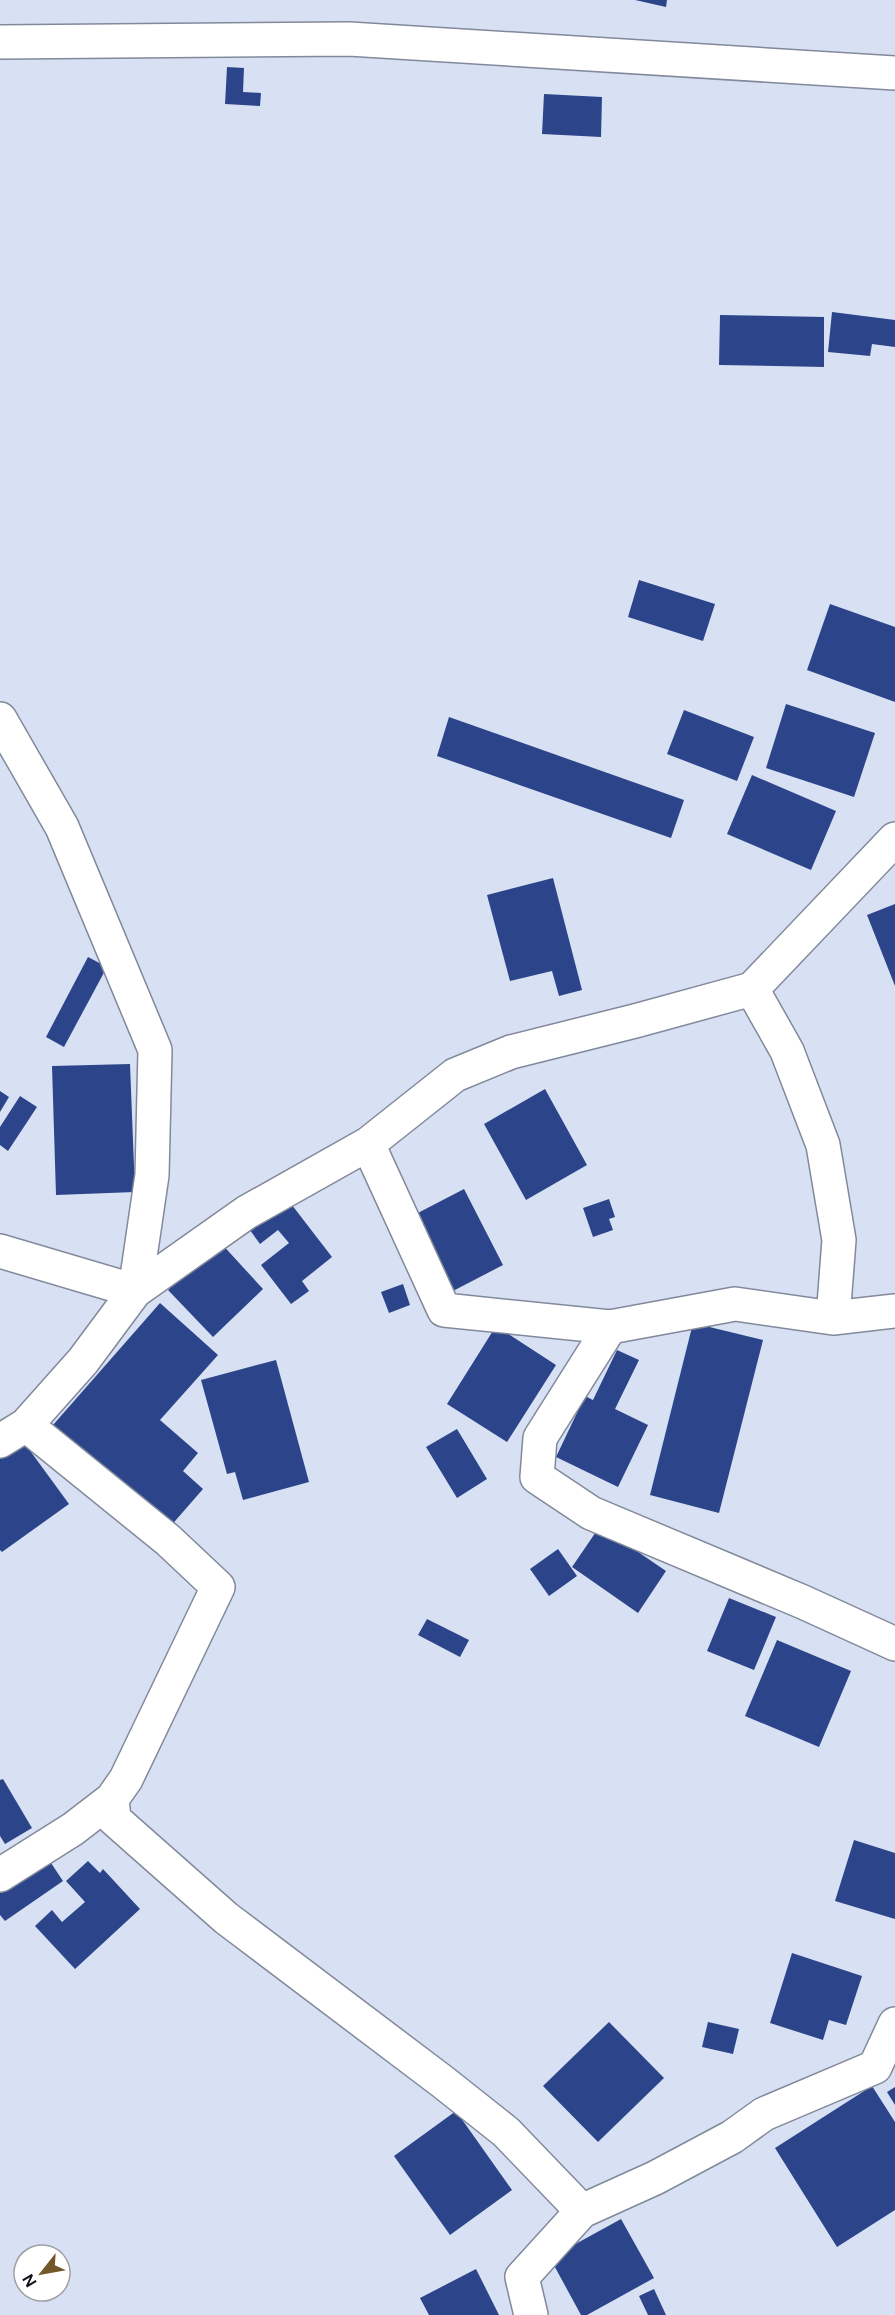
<svg xmlns="http://www.w3.org/2000/svg" width="895" height="2315" font-family="'DM Sans',sans-serif">
<rect width="100%" height="100%" fill="#d8e0f3"/>
<path fill="#2c458a" d="M635,0H667L666,7Z
M227,67L244,68L243,92L261,93L260,106L225,104Z
M544,94L602,97L601,137L542,134Z
M832,312L895,320V347L872,344L870,356L828,352Z
M720,315L824,317V367L719,365Z
M639,580L715,604L703,641L628,617Z
M830,604L895,627V702L807,670Z
M786,704L875,733L854,797L766,768Z
M684,710L754,737L737,781L667,754Z
M449,717L684,800L671,838L437,756Z
M752,775L836,811L811,870L727,834Z
M553,878L582,990L559,996L552,971L510,981L487,895Z
M895,904V986L867,915Z
M88,957L107,967L64,1047L46,1037Z
M130,1064L135,1192L56,1195L52,1066Z
M545,1089L587,1165L526,1200L484,1124Z
M0,1091L9,1097L0,1112Z
M20,1096L37,1107L8,1151L0,1145V1127Z
M464,1189L503,1265L453,1291L414,1215Z
M285,1196L332,1257L302,1281L309,1291L291,1304L261,1265L289,1243L278,1230L260,1244L247,1226Z
M609,1199L615,1217L609,1219L613,1230L593,1237L583,1208Z
M219,1241L263,1289L213,1337L168,1290Z
M403,1284L410,1305L389,1313L381,1292Z
M160,1303L218,1355L160,1420L198,1453L183,1471L203,1489L169,1528L53,1425Z
M693,1323L763,1340L719,1513L650,1495Z
M496,1326L556,1365L507,1442L447,1404Z
M617,1350L639,1360L615,1409L648,1425L618,1487L556,1457L585,1396L593,1400Z
M276,1360L309,1482L243,1500L235,1472L227,1474L201,1380Z
M457,1429L487,1479L457,1498L426,1447Z
M23,1441L69,1504L2,1552L0,1550V1458Z
M600,1526L666,1571L638,1613L572,1567Z
M558,1549L577,1576L549,1596L530,1569Z
M729,1598L776,1617L754,1670L707,1651Z
M427,1619L469,1640L460,1657L418,1635Z
M777,1640L851,1671L819,1747L745,1716Z
M3,1779L32,1828L5,1844L0,1836V1780Z
M854,1840L895,1853V1919L835,1901Z
M47,1857L63,1881L5,1921L0,1915V1890Z
M88,1861L100,1873L103,1869L140,1909L75,1969L35,1926L52,1910L62,1922L85,1902L66,1881Z
M792,1953L862,1976L846,2025L829,2020L823,2040L770,2023Z
M609,2022L664,2078L598,2142L543,2086Z
M708,2022L739,2029L733,2054L702,2047Z
M872,2086L895,2122V2210L837,2247L775,2148Z
M895,2087V2105L887,2092Z
M456,2111L512,2190L450,2235L394,2156Z
M621,2219L654,2278L587,2315H581L550,2258Z
M476,2269L499,2315H429L420,2298Z
M654,2289L666,2315H648L639,2296Z"/>
<g fill="none" stroke-linecap="round" stroke-linejoin="round">
<defs>
<path id="minor" d="M0,42L349,39L895,73
M0,719L62,827L155,1050L152,1175L135,1291L0,1251
M752,989L787,1051L823,1145L839,1240L833,1318
M368,1144L444,1310L610,1327L735,1304L833,1318L895,1311
M610,1327L540,1438L537,1477L591,1513L803,1602L895,1644
M26,1425L168,1540L218,1587L126,1779L112,1799L114,1819L226,1918L443,2082L506,2132L582,2211
M0,1441L26,1425L83,1361L135,1291L247,1212L368,1144L455,1075L511,1052L635,1021L752,989L895,839
M0,1875L73,1829L112,1799
M531,2315L522,2277L582,2211L655,2178L732,2137L764,2114L875,2067L895,2024"/>
</defs>
<use href="#minor" stroke="#81899a" stroke-width="36"/>
<use href="#minor" stroke="#fff" stroke-width="33"/>
</g>
<g transform="translate(42 2273) rotate(239)"><circle r="28" fill="#ffffff" stroke="#9fa0a3" stroke-width="1.5"/>
<path d="M0-4.5L10 22L0 15L-10 22Z" fill="#725729"/>
<text y="-9" font-size="16" font-weight="bold" text-anchor="middle" fill="#0f1218">N</text>
</g>
</svg>
